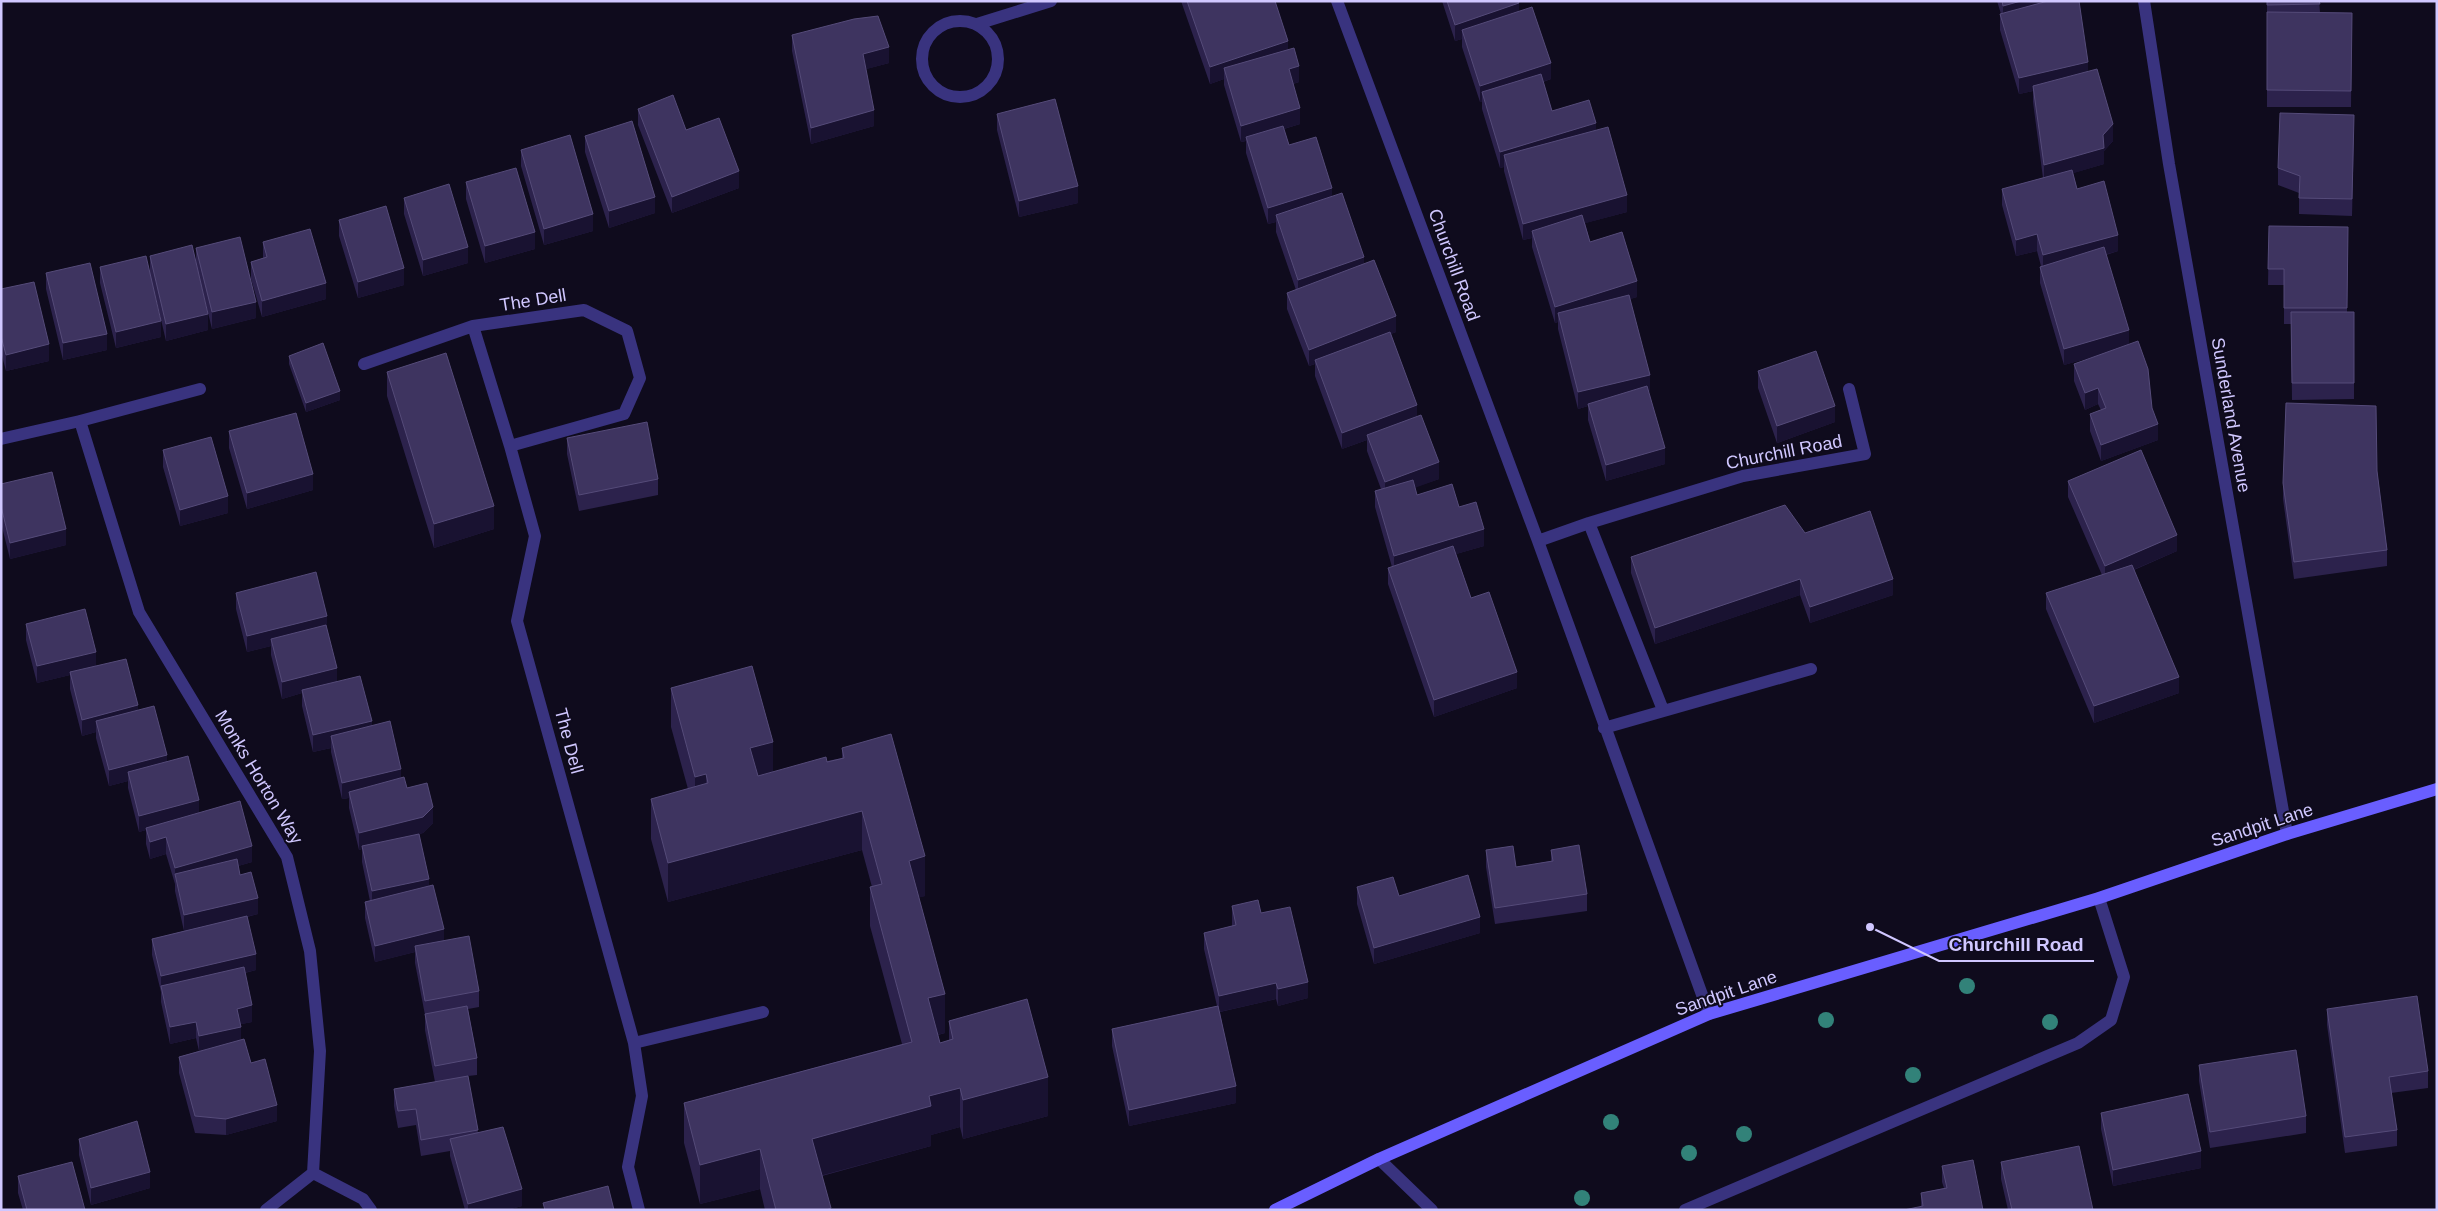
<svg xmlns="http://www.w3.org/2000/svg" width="2438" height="1211" font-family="Helvetica,sans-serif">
<rect width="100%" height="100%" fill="#0f0b1d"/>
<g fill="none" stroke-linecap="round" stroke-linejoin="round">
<path stroke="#39337f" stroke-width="12" d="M922 59a38 38 0 1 1 76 0a38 38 0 1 1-76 0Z
M977,24L1051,1"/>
<path stroke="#39337f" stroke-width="12" d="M1337,1L1538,541L1709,1014
M2144,1L2169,164L2287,834
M473,326L510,446L535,536L517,621L634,1043L642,1096L628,1167L639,1210
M364,364L473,326L584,310L627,331L640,378L624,414L510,446
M80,421L139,612L287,857L310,951L320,1051L313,1173L266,1210
M1,439L80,421L200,389
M1538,541L1589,523
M1663,710L1589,523L1743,476L1865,454L1849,389
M1604,728L1811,669
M634,1043L763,1012
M1379,1159L1432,1210
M313,1173L363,1199L371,1210
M1685,1210L2078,1043L2111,1020L2124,977L2099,898"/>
<path stroke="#695eff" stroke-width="12" d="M1275,1210L1379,1159L1709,1014L2099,898L2287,834L2437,789"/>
</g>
<g fill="#328279">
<circle cx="1967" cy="986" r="8"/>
<circle cx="1826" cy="1020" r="8"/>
<circle cx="2050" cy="1022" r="8"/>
<circle cx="1913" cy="1075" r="8"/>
<circle cx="1611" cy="1122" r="8"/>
<circle cx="1744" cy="1134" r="8"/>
<circle cx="1689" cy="1153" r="8"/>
<circle cx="1582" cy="1198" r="8"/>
</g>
<path fill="#2c224c" d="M1181,1H1275L1288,49L1299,82L1293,84L1300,124L1284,129L1289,145L1332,196L1396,332L1391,334L1417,416L1439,479L1415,487L1417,495L1459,507L1484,546L1456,554L1471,598L1517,688L1434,717L1388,584V568L1392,567L1375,507V491L1381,489L1367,451V440L1342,449L1315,376V364L1309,366L1287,309V293L1296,290L1276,232V222L1268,224L1246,153V141L1241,142L1224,85V79L1210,84Z
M1442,1H1518L1519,11L1551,79L1543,82L1552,111L1596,131L1627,212L1585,223L1590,242L1637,297L1630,299L1650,391L1648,392L1665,464L1606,481L1588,420V406L1578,409L1558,329V322L1555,323L1532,247V238L1523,240L1504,171V167L1500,168L1482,109V102H1480L1462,47V39L1455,41Z
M1997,1H2079L2088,72L2113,141L2104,151V164L2073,173L2077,189L2118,251L2106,255L2129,345L2152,408L2158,440L2101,461L2090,431V414L2101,410L2098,404L2085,410L2074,381V364L2102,354L2064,365L2040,283V267L2041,266L2037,251L2016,256L2002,205V189L2043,178L2033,102V91L2019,94L2000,30V14H2001Z
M2267,1H2319L2320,12L2352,13L2351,107H2267Z
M792,35L889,63L866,69L874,126L811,144L792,51Z
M638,109L686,130L739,188L672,213L638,125Z
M997,114L1078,203L1019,217L997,130Z
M2354,132L2352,216L2299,214V193L2278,185V168Z
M585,136L655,213L609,228L585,152Z
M521,150L593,231L544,245L521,166Z
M466,182L535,249L485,263L466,199Z
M404,198L468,263L423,276L404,214Z
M339,220L404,285L358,298L339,236Z
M2269,226L2348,227L2347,312H2354V399L2292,400L2291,324H2284V285H2268Z
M263,242L326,299L262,317L251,279V262L263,258Z
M196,248L256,318L212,329L196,264Z
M150,256L208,330L166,341L155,294L161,337L116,348L100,283V267L150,272Z
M46,273L107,350L63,360L46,289Z
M1,289L49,361L6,371L1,352Z
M289,356L340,400L306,412L289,364Z
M1758,371L1835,422L1777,443L1758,388Z
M387,372L494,529L434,548L387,396Z
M229,431L313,490L247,509L229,448Z
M567,438L658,479V495L579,511L567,454Z
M163,450L228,513L180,526L163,467Z
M2377,471L2387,550V566L2294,579L2283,499V483Z
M2068,481L2177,551L2134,570L2179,693L2094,723L2046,609V593L2102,575L2068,497Z
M1,484L66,545L10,559L1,523Z
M1805,533L1893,595L1810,623L1800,595L1655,644L1631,573V557Z
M236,593L327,631L337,682L372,726L407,788L433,823L423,833L419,834L429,886L444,940L479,991V1007L468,1009L477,1058V1075L468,1076L478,1133L522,1206L507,1210H465L450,1156V1151L421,1156L416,1125L398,1128L394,1106V1089L435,1082L425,1030V1015L415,963V952L375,962L365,918V902L370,901L362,862V849L359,850L349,808V798L342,799L331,752V748L313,752L302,706V693L282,699L271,655V646L247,652L236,609Z
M26,624L96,666L138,710L167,762L199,813L252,862L238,866L240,875L258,914L247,917L256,970L245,973L252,1022L241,1024V1039L277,1121L226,1135L195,1133L179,1073V1057L199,1051L196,1038L170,1044L161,1002V992L152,955V939L184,931L175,891V884L166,854L150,859L146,844V830L139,832L128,788V781L109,786L96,738V732L82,736L70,689V675L37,683L26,640Z
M671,688L773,772L842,758V748L925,896L919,897L945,1033L938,1035L940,1043L949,1041V1021L1048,1116L963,1139L960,1127L931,1135V1146L822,1176L831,1210H765L760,1189L700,1204L684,1143V1103L902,1044L870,926V887H872L862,850L668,902L651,839V799L688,789L671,727Z
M1486,850L1516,867L1551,861V850L1587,894V911L1495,924L1486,867Z
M1357,887L1399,896L1480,933L1374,964L1357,904Z
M1232,906L1261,913L1308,998L1278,1006L1276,999L1220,1012L1236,1103L1129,1126L1112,1046V1029L1217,1006L1204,949V933L1232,926Z
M2327,1009L2428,1071V1088L2391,1093L2397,1130V1146L2345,1153L2327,1025Z
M2199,1065L2306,1116V1133L2210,1148L2199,1081Z
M2101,1113L2201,1168L2113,1186L2101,1129Z
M79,1139L150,1188L91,1205L79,1155Z
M2001,1162L2093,1210H2008L2001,1179Z
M1942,1166L1983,1210L1921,1206V1193L1944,1188L1942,1182Z
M18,1176L85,1210H23L18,1193Z"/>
<path fill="#191231" d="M2021,1H2079L2003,23V6Z
M1519,3V20L1462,30V39L1455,41V25Z
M1288,41V57L1224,68V79L1210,84V67Z
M889,47V63L863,70V54Z
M2088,62V79L2033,86V91L2019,94V78Z
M1551,63V79L1485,101L1482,92V102H1480V86Z
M1299,66V82L1289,85V69Z
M1300,108V124L1247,140L1246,137V141L1241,142V126Z
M874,110V126L811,144V128Z
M2354,115V132L2352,216V199Z
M1596,123V139L1504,155V167L1500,168V152Z
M2113,124V141L2104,151V164L2044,182V165L2103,135Z
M739,171V188L672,213V197Z
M1078,186V203L1019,217V201Z
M1332,188V204L1276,215V222L1268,224V208Z
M1627,195V212L1534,237L1532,231V238L1523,240V224Z
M655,197V213L609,228V211Z
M593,214V231L544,245V229Z
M535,232V249L485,263V246Z
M2037,234V251L2016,256V240Z
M2118,235V251L2043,272V255Z
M468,247V263L423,276V260Z
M1364,257V274L1298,296V280Z
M404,268V285L358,298V282Z
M1637,281V297L1560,322L1558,313V322L1555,323V307Z
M326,283V299L262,317V301Z
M256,302V318L212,329V312Z
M208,314V330L166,341V324Z
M1396,316V332L1316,363L1315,360V364L1309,366V350Z
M161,321V337L116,348V332Z
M2129,330V347L2064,365V349Z
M107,334V350L63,360V343Z
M49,344V361L6,371V355Z
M1650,375V391L1589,406L1588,404V406L1578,409V392Z
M2098,388V404L2085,410V393Z
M340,391V400L306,412V403Z
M1417,405V421L1367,435V440L1342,449V433Z
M1835,406V422L1777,443V426Z
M2158,424V440L2101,461V445Z
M1665,448V464L1606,481V465Z
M1439,462V479L1385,499V482Z
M313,474V490L247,509V493Z
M228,496V513L180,526V510Z
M494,506V529L434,548V524Z
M66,529V545L10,559V543Z
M1484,529V546L1394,572V556Z
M2177,535V551L2105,582V566Z
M1800,579V595L1655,644V628Z
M1893,579V595L1810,623V607Z
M327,616V632L271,639V646L247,652V636Z
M96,652V669L70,672V675L37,683V666Z
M337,668V684L302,690V693L282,699V682Z
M1517,672V688L1434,717V700Z
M2179,677V693L2094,723V706Z
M138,705V722L96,721V732L82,736V720Z
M372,721V738L331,736V748L313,752V735Z
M773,742V781L750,787V748Z
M167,755V771L128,772V781L109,786V770Z
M401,769V786L349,792V798L342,799V783Z
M706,774V814L695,816V777Z
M199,800V817L146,828V830L139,832V816Z
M433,807V823L423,833L363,849L362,846V849L359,850V833Z
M862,811V850L668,902V863Z
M166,837V854L150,859V842Z
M252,846V862L177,884L175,874V868Z
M925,856V896L909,900V861Z
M429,879V895L372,907V891Z
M258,898V914L184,931V915Z
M1480,917V933L1374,964V948Z
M444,929V945L415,946V952L375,962V946Z
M256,954V970L163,992L161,986V992V976Z
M1308,982V998L1278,1006V989Z
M1276,983V999L1219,1012V996Z
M945,994V1033L928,1037V998Z
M252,1005V1022L237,1025V1009Z
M196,1022V1038L170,1044V1027Z
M241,1027V1043L199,1053V1036Z
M1048,1077V1116L963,1139V1100Z
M1236,1086V1103L1129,1126V1110Z
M960,1088V1127L931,1135V1146L812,1178V1139L929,1096Z
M277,1105V1121L226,1135V1119Z
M760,1149V1189L700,1204V1165Z
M2201,1151V1168L2113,1186V1170Z
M150,1172V1188L91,1205V1188Z
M522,1189V1206L507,1210H468V1204Z"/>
<path fill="#3e3460" stroke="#554b79" d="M1187,1H1275L1288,41L1210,67Z
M1447,1H1518L1519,3L1455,25Z
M2002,1H2021L2003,6Z
M2048,1H2079L2088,62L2019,78L2000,14Z
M2267,1H2319L2320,4L2267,5Z
M1532,7L1551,63L1480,86L1462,30Z
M2267,12L2352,13L2351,91L2267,90Z
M878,16L889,47L863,54L874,110L811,128L792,35L854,19Z
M1294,48L1299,66L1289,69L1300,108L1241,126L1224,68Z
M2097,69L2113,124L2103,135L2104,148L2044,165L2033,86Z
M1541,74L1552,111L1589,100L1596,123L1500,152L1482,92Z
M673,95L686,130L719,118L739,171L672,197L638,109Z
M1055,99L1078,186L1019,201L997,114Z
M2280,113L2354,115L2352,199L2299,198L2300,176L2278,168Z
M632,121L655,197L609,211L585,136Z
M1283,126L1289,145L1316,137L1332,188L1268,208L1246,137Z
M1608,127L1627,195L1523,224L1504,155Z
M570,135L593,214L544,229L521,150Z
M516,168L535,232L485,246L466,182Z
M2072,170L2077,189L2104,181L2118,235L2043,255L2037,234L2016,240L2002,189Z
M449,184L468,247L423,260L404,198Z
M1342,193L1364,257L1298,280L1276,215Z
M386,206L404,268L358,282L339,220Z
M1582,215L1590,242L1622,232L1637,281L1555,307L1532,231Z
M2269,226L2348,227L2347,308H2284V269H2268Z
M310,229L326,283L262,301L251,262L267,257L263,242Z
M240,237L256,302L212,312L196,248Z
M192,245L208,314L166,324L150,256Z
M2104,247L2129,330L2064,349L2040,267Z
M146,256L161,321L116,332L100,267Z
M1374,260L1396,316L1309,350L1287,293Z
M90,263L107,334L63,343L46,273Z
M34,282L49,344L6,355L1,336V289Z
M1629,295L1650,375L1578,392L1558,313Z
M2291,312H2354V383H2292Z
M1390,332L1417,405L1342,433L1315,360Z
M2138,341L2148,369L2152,408L2158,424L2101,445L2090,414L2106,408L2098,388L2085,393L2074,364Z
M323,343L340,391L306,403L289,356Z
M1816,351L1835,406L1777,426L1758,371Z
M446,353L494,506L434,524L387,372Z
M1647,386L1665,448L1606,465L1588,404Z
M2286,403L2376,406L2377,471L2387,550L2294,562L2283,483Z
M296,413L313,474L247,493L229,431Z
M1421,415L1439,462L1385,482L1367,435Z
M647,422L658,479L579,495L567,438Z
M211,437L228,496L180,510L163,450Z
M2141,450L2177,535L2105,566L2068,481Z
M52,472L66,529L10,543L1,506V484Z
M1413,480L1417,495L1452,484L1459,507L1476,502L1484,529L1394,556L1375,491Z
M1785,505L1805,533L1870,511L1893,579L1810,607L1800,579L1655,628L1631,557Z
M1453,546L1471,598L1489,592L1517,672L1434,700L1388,568Z
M2132,565L2179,677L2094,706L2046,593Z
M316,572L327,616L247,636L236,593Z
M85,609L96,652L37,666L26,624Z
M326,625L337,668L282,682L271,639Z
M126,659L138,705L82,720L70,672Z
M752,666L773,742L750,748L758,776L826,757L827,762L844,758L842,748L891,734L925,856L909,861L945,994L928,998L940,1043L953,1039L949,1021L1027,999L1048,1077L963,1100L960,1088L929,1096L931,1106L812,1139L831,1208L826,1210H776L760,1149L700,1165L684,1103L912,1042L870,887L882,884L862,811L668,863L651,799L708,783L706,774L695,777L671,688Z
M360,676L372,721L313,735L302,690Z
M154,706L167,755L109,770L96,721Z
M390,721L401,769L342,783L331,736Z
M188,756L199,800L139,816L128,772Z
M404,777L407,788L427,783L433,807L423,817L359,833L349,792Z
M240,801L252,846L175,868L166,837L150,842L146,828Z
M419,834L429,879L372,891L362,846Z
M1579,845L1587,894L1495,908L1486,850L1513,846L1516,867L1553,861L1551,850Z
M237,859L240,875L251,872L258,898L184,915L175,874Z
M1468,875L1480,917L1374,948L1357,887L1393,877L1399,896Z
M433,885L444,929L375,946L365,902Z
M1258,900L1261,913L1290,907L1308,982L1278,989L1276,983L1219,996L1204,933L1236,925L1232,906Z
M247,916L256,954L161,976L152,939Z
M469,936L479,991L425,1001L415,946Z
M244,967L252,1005L237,1009L241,1027L199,1036L196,1022L170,1027L161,986Z
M2417,996L2428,1071L2389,1077L2397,1130L2345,1137L2327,1009Z
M467,1006L477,1058L435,1066L425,1014Z
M1218,1006L1236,1086L1129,1110L1112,1029Z
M244,1039L251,1063L265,1059L277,1105L226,1119L195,1116L179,1057Z
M2296,1050L2306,1116L2210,1132L2199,1065Z
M468,1076L478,1130L421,1140L416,1109L398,1111L394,1089Z
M2188,1094L2201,1151L2113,1170L2101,1113Z
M137,1121L150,1172L91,1188L79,1139Z
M503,1127L522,1189L468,1204L450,1139Z
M2079,1146L2093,1210H2012L2001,1162Z
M1973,1160L1983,1210H1904L1923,1206L1921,1193L1947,1188L1942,1166Z
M72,1162L85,1210H27L18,1176Z
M608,1186L614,1210H545L543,1203Z"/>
<g text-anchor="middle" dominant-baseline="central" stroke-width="4" stroke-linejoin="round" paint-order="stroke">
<g font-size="18" fill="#d0c7ff" stroke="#0f0b1d">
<text transform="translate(1454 265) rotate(70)">Churchill Road</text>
<text transform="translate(533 300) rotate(-9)">The Dell</text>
<text transform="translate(2231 415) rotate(80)">Sunderland Avenue</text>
<text transform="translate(1784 452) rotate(-11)">Churchill Road</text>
<text transform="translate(569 741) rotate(75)">The Dell</text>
<text transform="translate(259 777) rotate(59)">Monks Horton Way</text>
<text transform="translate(2262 825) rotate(-18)">Sandpit Lane</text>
<text transform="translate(1726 993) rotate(-19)">Sandpit Lane</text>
</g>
</g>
<path fill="none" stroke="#d0c7ff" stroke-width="2" d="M1870 927L1939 961H2094"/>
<circle fill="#d0c7ff" stroke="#0f0b1d" stroke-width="2" cx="1870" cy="927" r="5"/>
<g font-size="19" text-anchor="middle" font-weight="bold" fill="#d0c7ff" stroke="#0f0b1d" stroke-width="4" stroke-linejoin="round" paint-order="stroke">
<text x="2016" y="951">Churchill Road</text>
</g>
<rect width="2438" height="1211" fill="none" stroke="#d0c7ff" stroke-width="5"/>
</svg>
